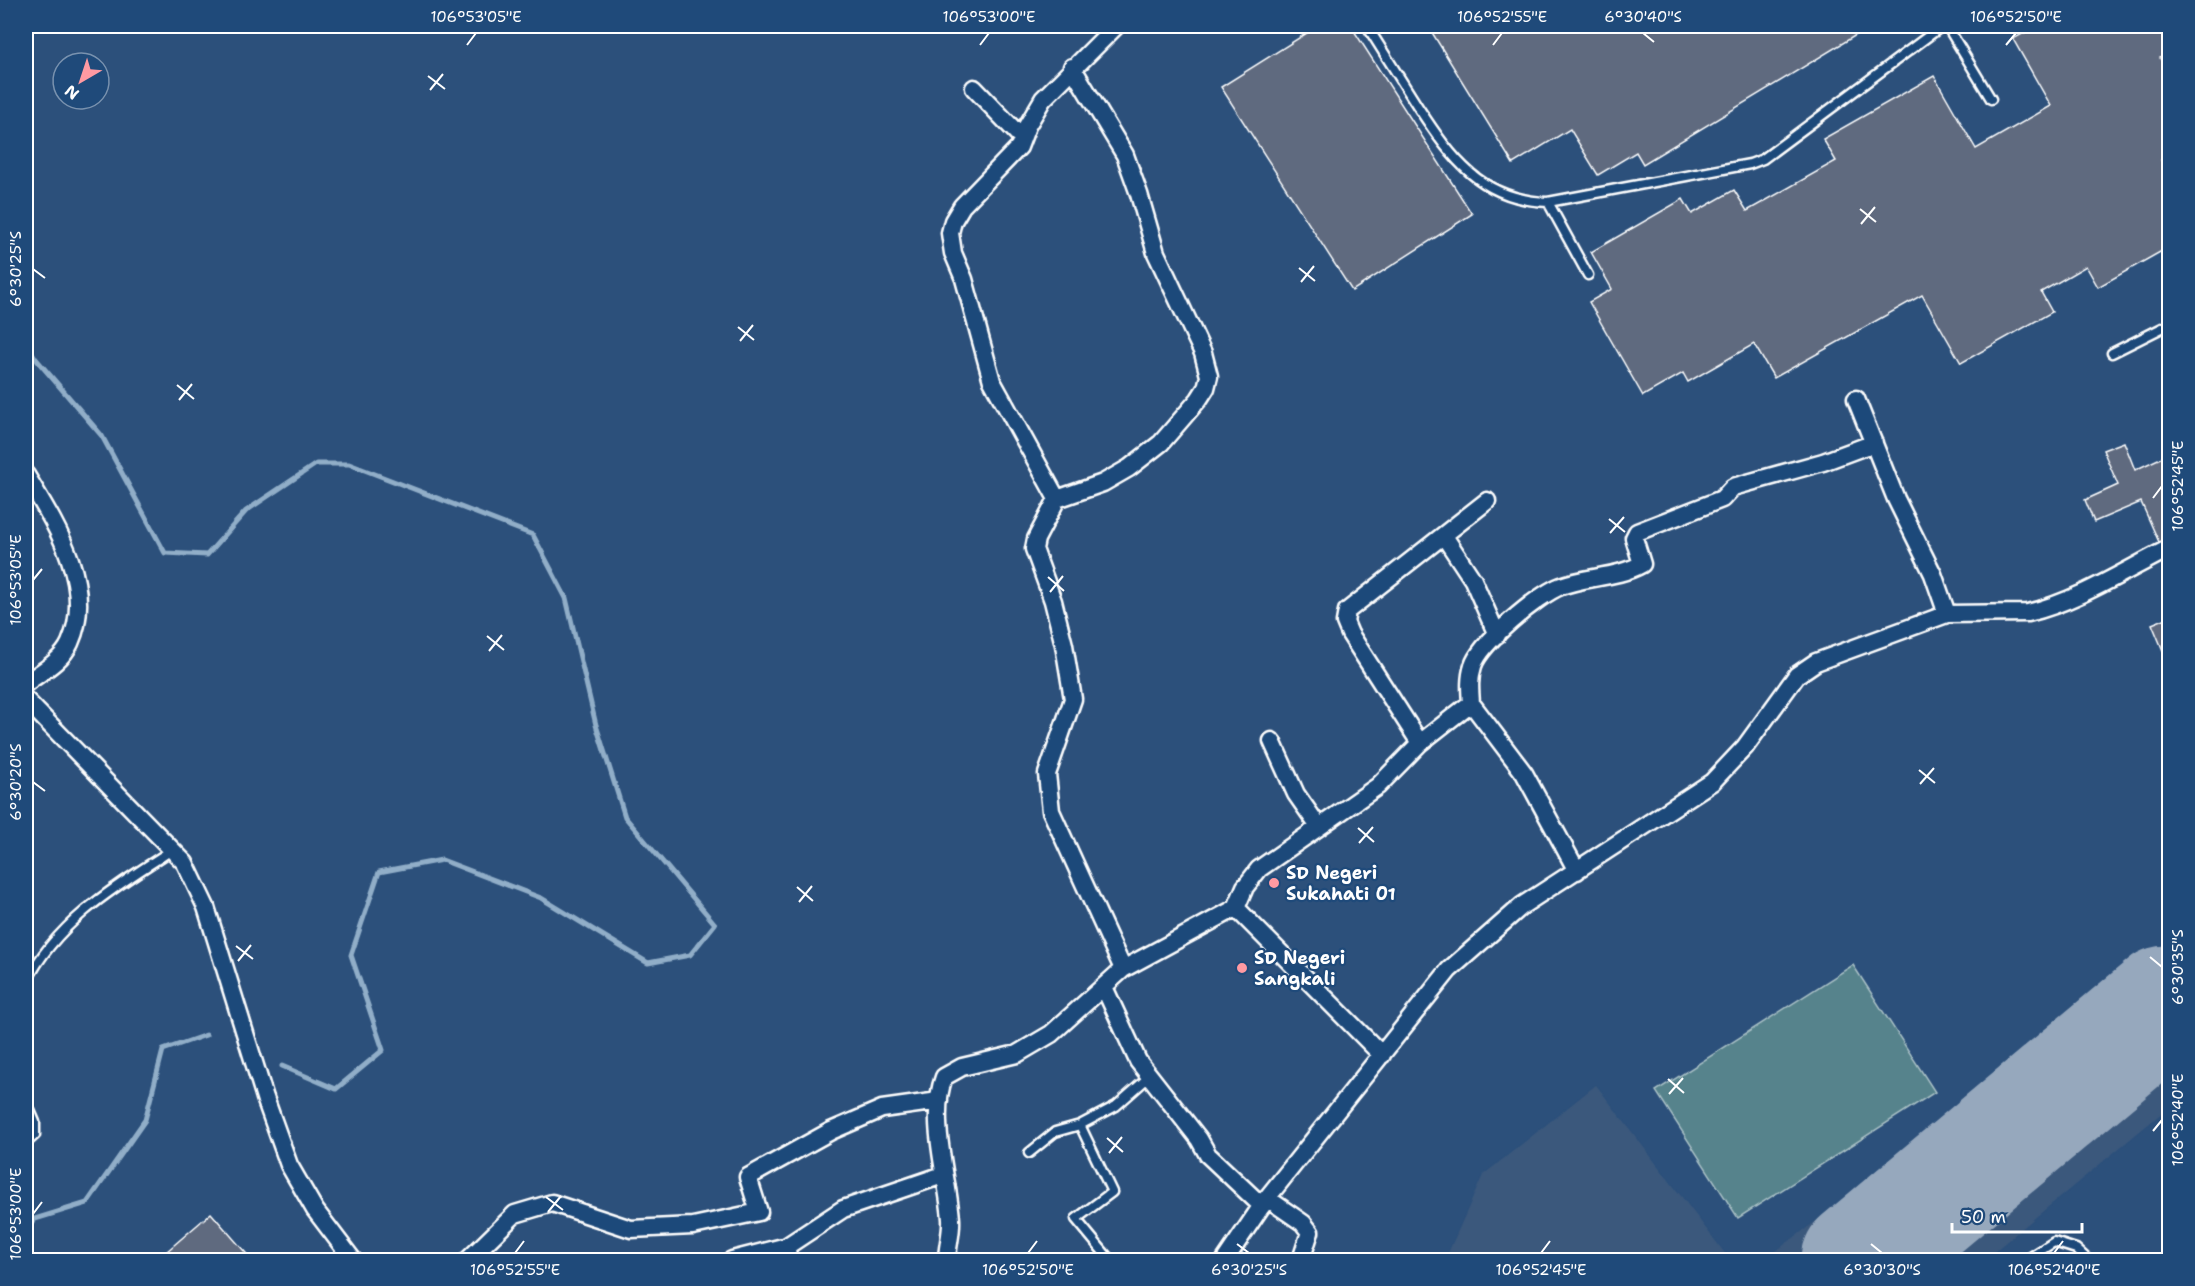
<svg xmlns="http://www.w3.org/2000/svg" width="2195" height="1286" font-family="'Shantell Sans',sans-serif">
<rect width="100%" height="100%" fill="#2c507b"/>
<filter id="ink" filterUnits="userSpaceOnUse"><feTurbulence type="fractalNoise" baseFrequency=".0167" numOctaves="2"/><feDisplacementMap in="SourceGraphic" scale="12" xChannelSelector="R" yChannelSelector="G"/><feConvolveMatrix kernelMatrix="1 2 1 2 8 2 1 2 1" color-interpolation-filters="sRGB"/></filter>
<g filter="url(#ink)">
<path fill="#3b587c" d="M2156,966L2169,986V1107L1984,1260H1764Z
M1596,1085L1730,1260H1445L1483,1175Z"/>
<path fill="#56838c" stroke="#aac1c6" stroke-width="1.5" d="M1853,965L1935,1092L1738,1218L1656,1091Z"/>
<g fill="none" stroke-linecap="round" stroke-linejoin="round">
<path stroke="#91aec8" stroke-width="5" d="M26,343L36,359L102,436L165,553L207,555L246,511L316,464H349L533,535L566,598L596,725L625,817L715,924L690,955L648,963L541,898L442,860L379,872L351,955L383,1050L336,1089L282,1066
M26,1230L35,1219L87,1203L145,1120L163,1050L206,1035"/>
<path stroke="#96a8bd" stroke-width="117" d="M1860,1260L2166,1004"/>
</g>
<path fill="#5f6a7f" stroke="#fff" stroke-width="1.5" d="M1318,26H1351L1472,214L1352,291L1221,87Z
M1428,26H1871L1643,164L1636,152L1598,175L1570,129L1513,164Z
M2037,26H2169V52L2160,58L2169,74V156L2161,160L2169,175V247L2098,287L2086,266L2041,292L2052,312L1961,363L1922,295L1774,378L1754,344L1688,382L1683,373L1643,396L1589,302L1612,289L1591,252L1683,199L1692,214L1734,190L1747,211L1836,161L1823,139L1934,76L1976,149L2051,106L2013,39Z
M2124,442L2135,470L2169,454V487L2164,489L2169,502V538L2159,542L2141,502L2094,522L2085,500L2118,485L2103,450Z
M2169,617V665L2152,624Z
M211,1213L252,1260H173L166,1252Z"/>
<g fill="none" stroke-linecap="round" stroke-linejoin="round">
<defs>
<path id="service" d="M1367,26C1384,53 1401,80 1418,107C1452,159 1481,200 1548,202L1750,164L1763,159L1942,26
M1947,26L1991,99
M1548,202L1588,275
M2112,353L2170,324
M26,983C56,922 116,886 172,850
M26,1101L35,1122V1135L26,1143
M1080,1125L1112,1192L1076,1219L1110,1260
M1029,1153L1055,1132L1080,1125L1116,1106L1150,1076
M2026,1260L2054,1242L2076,1249L2088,1260"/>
<path id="minor" d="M1116,26L1043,99L1027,126L1019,147L962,206L953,221L950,233L953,253L964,279L992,381L1057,499L1036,539L1034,549L1053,601L1064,645L1073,699L1047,774L1051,811L1123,969
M974,88L1022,138
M1856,399L1896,499L1933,574L1947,614
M26,475C54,522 96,585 70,643C62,661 41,672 26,683
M1057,499L1103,483L1129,468L1161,443L1199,399L1206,388L1209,376L1203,353L1156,253L1139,194L1125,155L1072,67
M1444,536L1473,580L1497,635
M26,700L185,863L206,907L265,1098L289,1165L315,1210L353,1260
M1471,703L1524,773L1577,871
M1272,741L1296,794L1319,827
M1420,743L1350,634L1345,622L1347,611L1487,501
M1236,908L1245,887L1259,869L1378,786L1420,743L1471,703C1470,690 1469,678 1473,666C1480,643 1538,595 1561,586C1587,576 1617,578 1642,564L1634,538L1637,532L1722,499L1733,487L1823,462L1874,443
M1104,987L1138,1061L1199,1139L1208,1155L1262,1206
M1267,1198L1303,1223L1310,1232L1301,1260
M787,1246L843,1209L943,1175
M468,1260L515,1214L552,1203L631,1229L693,1226L759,1212L748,1177L831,1131L882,1109L939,1101
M732,1260L787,1246L788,1260
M947,1260C947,1247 952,1233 951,1219C948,1177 928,1119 944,1077L962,1067L1017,1054L1051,1034L1123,969L1236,908L1382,1055
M1225,1260L1267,1198L1449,970L1523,905L1712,782L1745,747L1797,675L1816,662L1947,614L2028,613C2078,601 2124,571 2170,548"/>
</defs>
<use href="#service" stroke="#fff" stroke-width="13"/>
<use href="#minor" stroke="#fff" stroke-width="21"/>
<use href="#service" stroke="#1f4a7a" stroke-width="8"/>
<use href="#minor" stroke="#1f4a7a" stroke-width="16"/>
</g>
</g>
<path fill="none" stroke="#fff" stroke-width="2" d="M1643,33L1654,42M467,45L476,33M980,45L989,33M1493,45L1502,33M2006,45L2016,33M428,76L445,89M430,90L443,74M1860,209L1876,222M1861,224L1875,207M1299,268L1315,281M33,269L45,278M1301,282L1314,266M738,327L754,340M740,341L753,325M177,385L194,399M179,400L192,384M2153,498L2162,486M1609,519L1625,532M1610,533L1624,517M1048,577L1064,591M33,580L42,569M1050,592L1063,576M487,636L504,650M489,651L502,635M1919,770L1935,783M33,782L45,791M1920,784L1934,768M1358,828L1374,842M1359,843L1373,827M797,887L813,901M799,902L812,886M236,946L253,959M2150,957L2162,967M238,961L251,945M1668,1079L1684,1093M1669,1094L1683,1078M2153,1131L2162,1120M1107,1138L1123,1152M1109,1153L1122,1137M546,1197L563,1210M548,1212L561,1196M33,1214L42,1202M1237,1244L1249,1253M1871,1244L1882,1253M515,1253L524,1241M1028,1253L1037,1241M1541,1253L1550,1241M2054,1253L2063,1241"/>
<g fill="#ff9aa2" stroke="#1f4a7a" stroke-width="2">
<circle cx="1274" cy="883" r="6"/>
<circle cx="1242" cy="968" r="6"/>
</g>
<g text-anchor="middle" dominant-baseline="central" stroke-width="4.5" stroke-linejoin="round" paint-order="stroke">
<g font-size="18" font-weight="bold" fill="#fff" stroke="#1f4a7a" text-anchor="start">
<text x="1286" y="873">SD Negeri<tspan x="1286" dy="21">Sukahati 01</tspan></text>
<text x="1254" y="958">SD Negeri<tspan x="1254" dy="21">Sangkali</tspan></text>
</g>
</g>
<rect width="2195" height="1286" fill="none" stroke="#1f4a7a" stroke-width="66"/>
<g transform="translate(81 81) rotate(219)"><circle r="28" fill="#1f4a7a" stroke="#7992af" stroke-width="1.5"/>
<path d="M0-4.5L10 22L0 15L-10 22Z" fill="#ff9aa2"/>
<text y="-9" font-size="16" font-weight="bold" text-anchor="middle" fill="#ffffff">N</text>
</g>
<path d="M1952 1223v9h130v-9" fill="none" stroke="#ffffff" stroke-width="3"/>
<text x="1961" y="1223" font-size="18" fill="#ffffff" stroke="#1f4a7a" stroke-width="4.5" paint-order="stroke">50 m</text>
<rect x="33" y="33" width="2129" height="1220" fill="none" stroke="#fff" stroke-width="2"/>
<g font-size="15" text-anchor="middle" fill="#fff">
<text x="476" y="22">106°53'05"E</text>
<text x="989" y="22">106°53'00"E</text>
<text x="1502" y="22">106°52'55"E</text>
<text x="1643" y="22">6°30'40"S</text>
<text x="2016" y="22">106°52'50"E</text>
<text transform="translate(16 269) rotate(-90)" y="5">6°30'25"S</text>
<text transform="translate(2178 486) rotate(-90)" y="5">106°52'45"E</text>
<text transform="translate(16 580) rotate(-90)" y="5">106°53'05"E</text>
<text transform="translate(16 782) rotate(-90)" y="5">6°30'20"S</text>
<text transform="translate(2178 967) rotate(-90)" y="5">6°30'35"S</text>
<text transform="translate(2178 1120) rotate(-90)" y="5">106°52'40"E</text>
<text transform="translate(16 1214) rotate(-90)" y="5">106°53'00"E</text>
<text x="515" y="1275">106°52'55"E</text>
<text x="1028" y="1275">106°52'50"E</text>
<text x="1249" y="1275">6°30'25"S</text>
<text x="1541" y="1275">106°52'45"E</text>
<text x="1882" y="1275">6°30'30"S</text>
<text x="2054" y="1275">106°52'40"E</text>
</g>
</svg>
